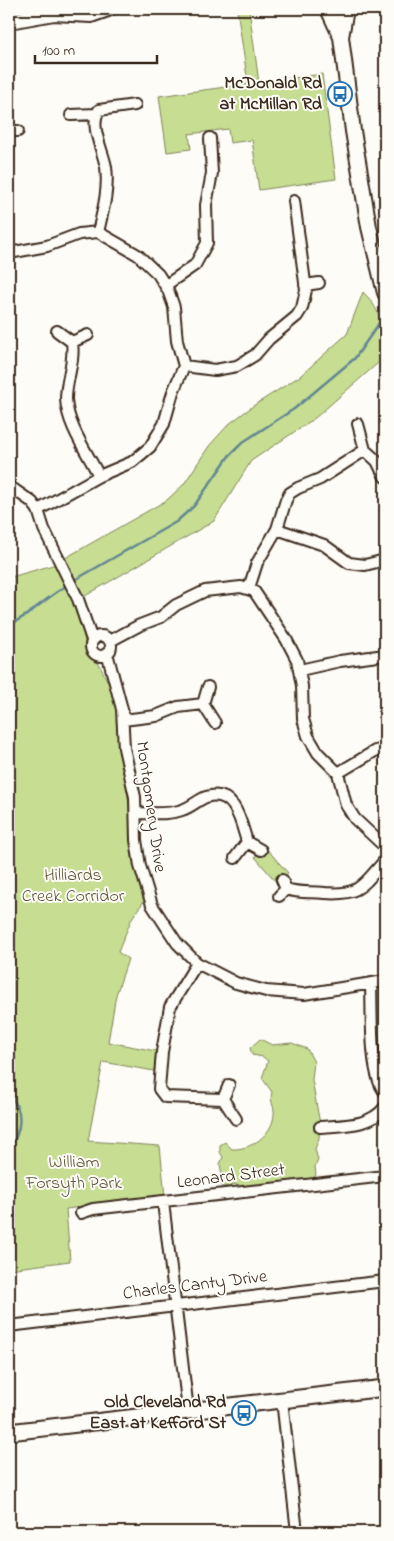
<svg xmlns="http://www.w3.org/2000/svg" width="394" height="1541" font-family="'Indie Flower',sans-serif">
<rect width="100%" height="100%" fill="#fdfcf7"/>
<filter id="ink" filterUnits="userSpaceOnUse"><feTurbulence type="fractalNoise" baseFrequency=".02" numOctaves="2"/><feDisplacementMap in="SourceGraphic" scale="10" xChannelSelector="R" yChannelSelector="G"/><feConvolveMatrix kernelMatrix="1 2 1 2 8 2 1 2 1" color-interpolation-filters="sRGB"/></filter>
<g filter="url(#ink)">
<path fill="#c6dd92" stroke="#808458" d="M237,9H249L259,83L322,74L336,179L259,190L252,140L230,143L228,129L189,134L191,149L167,152L159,96L248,84Z
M363,292C382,310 385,332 385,357L315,418L251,461L214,521L73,603L82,628L88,654L99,664L115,696L119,740L129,804L132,857L144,901L132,918L118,952L128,959L116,995L108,1042L156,1051L154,1071L103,1062L88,1141L160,1146L165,1197L66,1209L70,1261L9,1269V574L11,577L53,565L167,500L184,484L209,446L229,424L253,406L300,376L347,334Z
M265,847L288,873L277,883L255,857Z
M260,1039L272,1045L292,1043L307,1049L314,1062L312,1080L320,1124L319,1138L315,1149L318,1160L315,1167L316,1175L309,1182L242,1189L235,1184L229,1187L222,1186L219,1182L222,1175L220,1164L223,1157L220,1152V1145L225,1142L232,1149C251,1150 272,1135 274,1115C275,1106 269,1101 272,1092L262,1078L268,1061L263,1057L252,1055L250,1048Z"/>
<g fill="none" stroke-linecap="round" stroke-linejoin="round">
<path stroke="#638692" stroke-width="2.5" d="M73,581L176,522L194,506L229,456L243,442L294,409L355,358L382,319
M9,627C15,620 22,619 29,613C42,603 54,593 69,584
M9,1094C24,1110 22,1131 9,1149"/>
<defs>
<path id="street" d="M71,115L96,114
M9,131H18
M98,232C103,211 109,189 106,167C103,150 89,126 99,110L135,105
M9,253L47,246L79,234L98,232L138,255L158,274L168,290L174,307L177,341L184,366L173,392L164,424L150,447L132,462L99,476L38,510
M166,285L195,265L207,243L206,205L212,173L210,138
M305,285L319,283
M57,331L72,342C75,362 66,379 66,399C67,425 87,452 99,476
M72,342L88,335
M184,366L215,370L237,366L255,355L269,339L297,316L302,308L306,290L294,201
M365,450L377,461L385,477
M9,486L32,502L38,510L44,529L78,599L92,640
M277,529L324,545L349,563L365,565L385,560
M249,588L257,563L277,529L286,500L290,493L298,488L320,479L365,450L358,424
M91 646a10 10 0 1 1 20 0a10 10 0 1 1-20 0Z
M110,641L140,625L161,617L176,605L205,591L241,587L254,591L286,639L297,660L302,686L303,719L308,736L318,753L338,773L346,805L355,819L385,847
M107,653L122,709L124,748L135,797L136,840L140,866L152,905L177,943L197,963L236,983L266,991L304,994L385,981
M300,670L340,661L385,655
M203,704L208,687
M123,720L156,716L178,707L203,704L215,723
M338,773L375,751L385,749
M136,813C151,813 168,815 182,810C191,807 198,800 206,797C235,788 241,822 247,842L261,850
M235,858L247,842
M286,889C301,894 310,891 325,893C360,896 363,885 385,860
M279,896L286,889L282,880
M197,963L170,1007L162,1052L159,1089L165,1097L223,1099L236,1119
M371,983C372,1007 369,1076 385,1092
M223,1099L229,1085
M320,1127C343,1125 370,1127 385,1107
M163,1202L188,1410
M81,1213L93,1209L385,1176
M9,1326L385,1281
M282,1400L297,1532"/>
<path id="secondary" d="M328,9L341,37
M346,9L341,37L353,131L369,227L385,293
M9,21L54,13L91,15L108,9"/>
<path id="primary" d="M9,1432L385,1388"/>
</defs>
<use href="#street" stroke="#3b2a1e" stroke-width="14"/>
<use href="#secondary" stroke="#3b2a1e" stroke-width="18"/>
<use href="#primary" stroke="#3b2a1e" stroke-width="19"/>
<use href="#street" stroke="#fdfcf7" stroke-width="10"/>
<use href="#secondary" stroke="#fdfcf7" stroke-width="14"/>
<use href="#primary" stroke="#fdfcf7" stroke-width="15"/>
</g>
</g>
<defs>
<symbol id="bus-ring" viewBox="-11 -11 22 22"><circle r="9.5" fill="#fdfcf7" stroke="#1f6fb2" stroke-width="1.5"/><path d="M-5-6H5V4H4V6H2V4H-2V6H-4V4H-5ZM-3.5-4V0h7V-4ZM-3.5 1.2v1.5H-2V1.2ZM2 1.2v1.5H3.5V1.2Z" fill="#1f6fb2"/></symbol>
</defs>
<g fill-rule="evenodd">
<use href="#bus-ring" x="326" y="80" width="28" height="28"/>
<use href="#bus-ring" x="230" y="1399" width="28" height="28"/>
</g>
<g text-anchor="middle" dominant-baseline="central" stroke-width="4" stroke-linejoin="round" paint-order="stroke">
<g font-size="18" font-weight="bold" fill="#3b2a1e" stroke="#fdfcf7" text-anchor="end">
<text x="322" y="84">McDonald Rd<tspan x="322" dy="21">at McMillan Rd</tspan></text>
<text x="226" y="1403">Old Cleveland Rd<tspan x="226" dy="21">East at Kefford St</tspan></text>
</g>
<g font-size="18" fill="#3b2a1e" stroke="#fdfcf7">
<text transform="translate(150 807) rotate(82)">Montgomery Drive</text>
<text transform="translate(231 1177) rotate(-7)">Leonard Street</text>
<text transform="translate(195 1286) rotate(-7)">Charles Canty Drive</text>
</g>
<g font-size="18" fill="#5e573b" stroke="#fdfcf7">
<text x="73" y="876">Hilliards<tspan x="73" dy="21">Creek Corridor</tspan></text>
<text x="74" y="1163">William<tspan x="74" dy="21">Forsyth Park</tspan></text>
</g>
</g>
<rect width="394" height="1541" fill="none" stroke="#fdfcf7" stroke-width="30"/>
<rect x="15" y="15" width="364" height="1511" fill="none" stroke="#3b2a1e" stroke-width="2" filter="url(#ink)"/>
<path d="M35 55v8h122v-8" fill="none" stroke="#3b2a1e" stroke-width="2.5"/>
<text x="42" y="55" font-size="15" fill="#3b2a1e" stroke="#fdfcf7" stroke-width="4" paint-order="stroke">100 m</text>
</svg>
